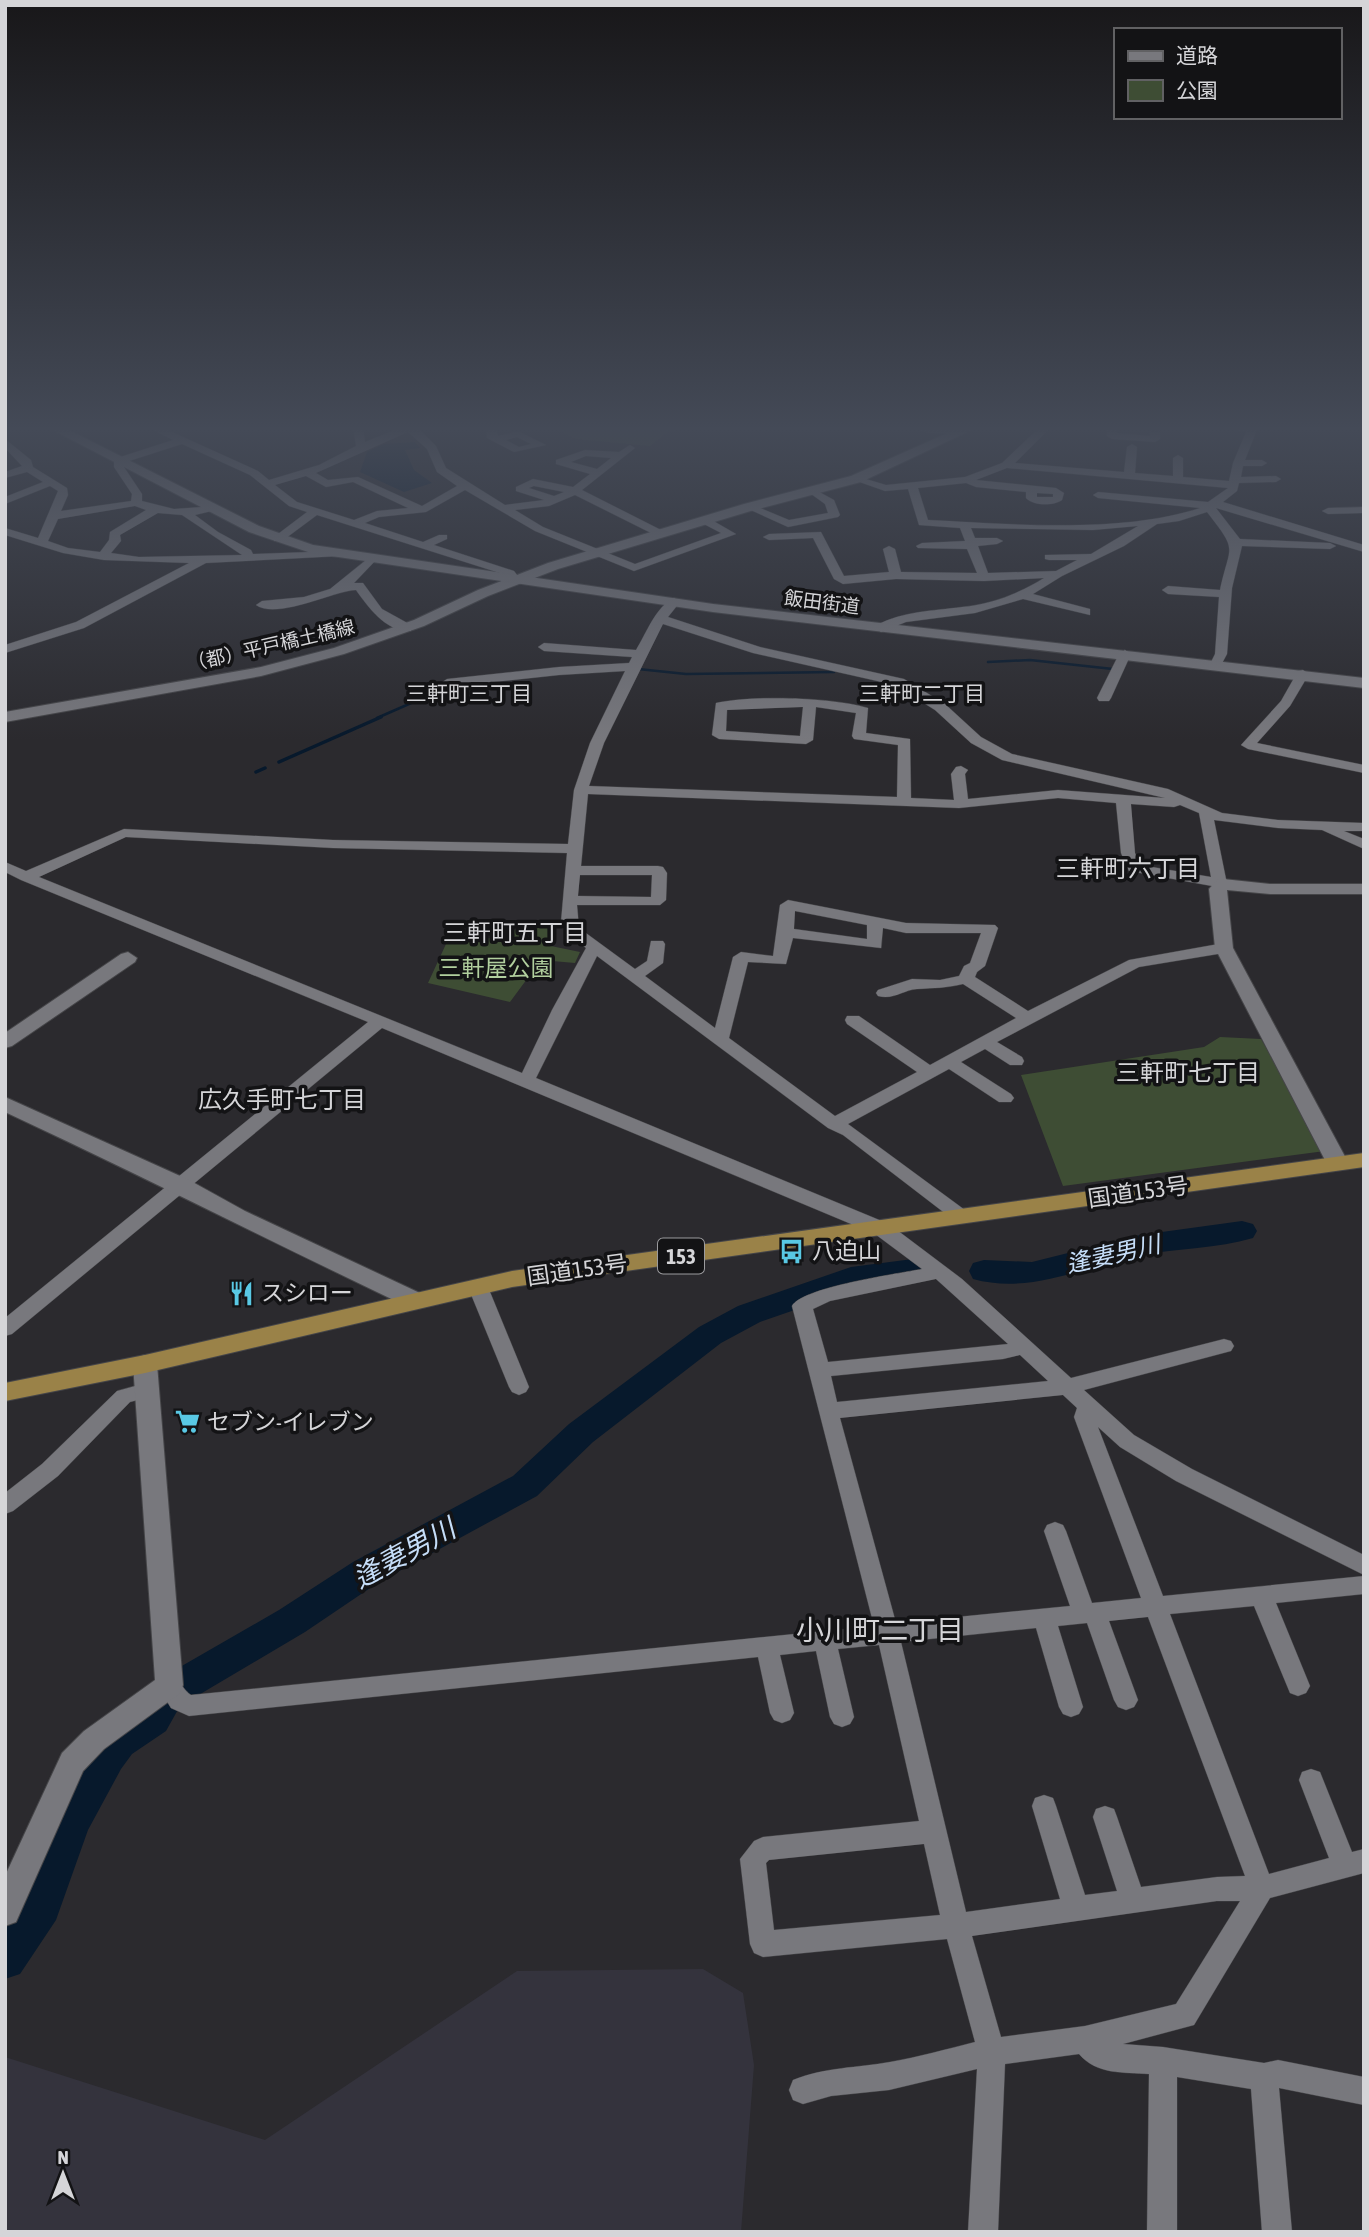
<svg xmlns="http://www.w3.org/2000/svg" width="1369" height="2237" font-family="'Asap Condensed','Noto Sans JP',sans-serif">
<rect width="100%" height="100%" fill="#2b2a2e"/>
<path fill="#34333d" d="M703,1969L743,1993L754,2065L741,2232H5V2057L265,2140L517,1971Z"/>
<path fill="#3e4d34" d="M552,427H685L666,433L650,446L576,439Z
M526,923L554,926L551,946L580,952L575,963L541,960L510,1002L428,983L446,944L505,936Z
M1220,1037L1261,1039L1325,1151L1063,1186L1021,1075L1204,1047Z"/>
<path fill="#07192c" d="M415,442L420,448L405,450L414,470L432,483L404,492L360,472L367,452L384,444Z"/>
<g fill="none" stroke-linecap="round" stroke-linejoin="round">
<path stroke="#07192c" stroke-width="2.5" d="M988,662L1030,660L1113,669
M638,669L686,674L834,672
M377,718L450,686"/>
<path stroke="#07192c" stroke-width="3.5" d="M279,762L381,717
M256,772L265,768"/>
<path fill="#07192c" fill-rule="evenodd" d="M1242,1221L1253,1224L1257,1231L1253,1238C1217,1249 1178,1248 1141,1255C1085,1266 1031,1295 973,1279L969,1271L973,1263L984,1260L1032,1262L1140,1235Z
M913,1259L924,1262L928,1270L924,1278L864,1286L760,1322L721,1343L593,1442L537,1496L379,1582L305,1632L180,1706L166,1731L132,1754L121,1769L88,1830L56,1920L20,1974L5,1979V1922L24,1895L56,1811L104,1730L138,1707L154,1682L279,1610L353,1562L513,1476L569,1424L699,1327L738,1306L851,1267Z"/>
<defs>
<path id="minor" d="M147,427H161L258,471L269,480L319,465L356,446L353,427H363L365,442L402,427H417L436,446L446,468L505,505L544,500L516,491V487L533,479L573,487L590,474L556,464V460L585,450L619,452L630,445L635,448L582,490L665,532V536H657L575,495L549,506L515,510L543,527L635,564L721,533L702,523V519H710L736,534L634,571L535,531L465,490L426,512L379,517L365,523L423,542L439,535H447V539L434,545L514,571L521,580L515,584L506,575L317,515L282,541H274V537L307,512L289,506L250,475L182,444L126,462L124,467L142,494V501L174,509L216,506V510L195,515L218,532L251,550L253,554L337,551L341,552V556L206,563L84,628L5,653V645L76,622L189,563L104,560L63,553L5,535V528L38,538L58,491L50,486L5,504V497L43,482L27,472L5,478V472L22,466L5,448V439L31,460L33,467L67,488L68,495L61,511L131,501L132,494L114,467V459L173,440ZM408,432L427,449L437,472L457,486L422,506L358,477L328,480L316,473ZM586,456L611,458L597,469L571,462ZM306,476L326,487L353,482L408,508L377,511L354,520L297,502L275,485ZM534,486L564,492L554,496L529,488ZM135,506L146,510L110,532L109,540L100,552L68,548L48,541L58,519ZM158,513L182,515L242,555L139,557L111,553L121,541L120,535Z
M486,427H496L498,436L518,431L546,445L514,452L487,438ZM517,437L531,444L519,447L506,440Z
M920,427L962,429L967,432L962,435L924,432L920,431Z
M1040,427H1051L1015,463L1124,472L1127,447L1132,444L1137,447L1135,473L1173,476V458L1178,455L1183,458V477L1229,481L1233,463L1246,432L1220,427H1258L1245,460H1262L1267,463L1262,466H1243L1241,477L1276,476L1281,479L1276,482L1239,483L1237,491L1223,502L1364,545V552L1216,508L1240,539L1330,543L1336,546L1330,549L1242,546L1232,588L1227,654L1220,667L1216,668L1210,664L1215,654L1219,597L1168,594L1162,590L1168,586L1220,590C1230,543 1239,553 1207,512L1179,521L1157,524L1124,546L1062,576L1033,594L1090,609V615L1023,599L975,613L906,622L881,632L875,628L877,625C904,611 932,611 962,607C992,604 1018,594 1044,578L984,581L896,579L843,584L834,579L813,538L769,540L763,537L769,534L821,532L844,576L889,572L883,549L889,546L895,549L901,572L977,573L967,549L918,548L916,546L922,543L965,541L960,528L919,525L908,489L885,491L851,479L856,476L886,485L965,477L1002,463ZM1007,468L1228,488L1208,502L1098,492L1093,495L1098,498L1200,508C1121,534 1011,524 928,520L918,488L966,483L976,487L1026,492V498C1033,506 1054,506 1062,500L1064,493L1056,488L976,480ZM1037,493L1053,494V497H1037ZM1138,526L1091,554L1045,555V559L1049,560H1077L1056,571L988,573L978,546L997,544L1003,541L997,538H975L971,528L1093,530Z
M1107,427H1117V433L1150,436V427H1160V439L1155,442L1112,439L1107,436Z
M812,488L834,500L840,515L838,517L788,527L744,507L753,505L789,520L828,513L825,504L807,491Z
M1364,507V513L1328,514L1322,511L1328,508Z
M371,556L377,559L354,583H363L382,609L411,625V631C387,633 368,607 356,590C333,591 277,620 256,605L262,601L304,597L330,589Z
M674,598L680,602L668,617L760,647L904,679L945,704L981,737L1012,754L1168,789L1222,813L1278,820L1364,823V831H1344L1364,839V849L1322,830L1278,828L1214,820L1226,879L1230,884L1223,888L1129,871L1121,853L1116,803L1058,798L959,808L588,794L581,866H658L663,867L667,873L666,900L660,905H577L579,928L635,969L647,961L651,941H663L665,944L663,963L645,976L715,1028L733,957L741,952L773,956L780,905L788,900L906,923L995,925L998,928L985,966L977,972L975,977L1028,1011L1129,960L1224,943L1230,945L1232,948L1230,951L1224,953L1139,967L997,1042L1022,1057L1024,1061L1022,1065H1010L985,1049L961,1062L1011,1094L1014,1098L1011,1102H999L949,1069L848,1124L969,1213L971,1217L969,1221H955L843,1135L828,1128L597,956L536,1078L889,1224L962,1279L1071,1378L1224,1339L1231,1341L1234,1346L1231,1351L1084,1390L1134,1435L1192,1469L1364,1555V1575L1176,1481L1120,1447L1098,1427L1163,1596L1364,1576V1594L1276,1603L1310,1686L1306,1693L1298,1696L1290,1693L1254,1606L1170,1614L1269,1874L1329,1858L1299,1780L1302,1772L1311,1769L1320,1772L1352,1852L1364,1849V1873L1270,1898L1194,2025L1123,2044L1163,2047L1264,2063L1278,2060L1364,2077V2105L1279,2088L1292,2232H1262L1251,2089L1177,2077V2232H1147L1149,2074C1123,2072 1097,2075 1079,2054L1005,2064L998,2232H968L977,2069L889,2090L831,2096L803,2104L793,2100L789,2090L793,2080C825,2067 857,2068 890,2062C919,2057 947,2049 975,2042L947,1939L763,1957L754,1953L750,1944L740,1859L754,1841L763,1837L919,1821L879,1645L838,1649L854,1717L850,1724L842,1727L834,1724L830,1717L816,1651L780,1655L794,1713L790,1720L782,1723L774,1720L770,1713L758,1657L189,1716L171,1708L157,1685L161,1678C179,1671 179,1687 191,1695L874,1626L792,1306C803,1287 897,1274 922,1269L875,1234L382,1028L12,1334L5,1336V1318L368,1022L21,880L5,872V862L26,871L124,829L333,840L568,844L574,790L590,743L625,671L559,675L447,687L441,683L447,679L559,667L629,663L632,657L544,651L538,647L544,643L636,650C646,634 656,606 674,598ZM663,624L753,653L895,685L935,710L971,743L1002,760L1165,798L1058,790L968,799L965,774L968,770L961,766L956,767L951,774L954,800L911,798L910,739L866,733L868,708C832,697 753,695 716,703L712,735L719,739L806,744L813,740L816,707L856,713L852,736L854,739L898,745L897,797L589,786L604,743ZM803,707L800,736L726,731L727,710ZM1131,804L1174,807L1180,805L1199,813L1211,877L1140,865L1135,853ZM126,837L333,848L567,853L561,922L567,933L586,948L552,1010L522,1073L39,877ZM580,875H652L651,897L578,896ZM795,911L867,925V939L794,929ZM883,928L906,933H981L970,963L964,966L959,976L940,980L912,979L878,990L876,993L878,996C894,1000 903,990 917,989C934,988 947,988 963,984L1016,1018L930,1065L859,1016H847L845,1020L847,1024L917,1072L835,1116L729,1038L748,962L786,964L793,938L881,948ZM936,1279L1008,1344L828,1362L813,1309L830,1301ZM1020,1355L1048,1381L837,1402L831,1376L1003,1359ZM1063,1395L1077,1408L1074,1417L1141,1598L1092,1603L1066,1531L1063,1525L1055,1522L1047,1525L1044,1531L1070,1606L896,1623L840,1418ZM1148,1617L1245,1876L1217,1877L1141,1887L1117,1817L1114,1809L1105,1806L1096,1809L1093,1817L1117,1891L1085,1895L1056,1806L1053,1798L1044,1795L1035,1798L1032,1806L1060,1899L966,1912L901,1642L1036,1628L1059,1707L1063,1714L1071,1717L1079,1714L1083,1707L1058,1626L1087,1623L1114,1700L1118,1707L1126,1710L1134,1707L1138,1700L1109,1621ZM924,1844L940,1915L774,1930L766,1863L769,1860ZM1217,1901H1240L1176,2004L1085,2026L1001,2037L972,1936Z
M1125,650L1131,654L1111,698L1109,701H1099L1097,698L1119,654Z
M1303,670L1309,674L1290,706L1257,743L1364,765V773L1248,749L1241,745L1281,701L1298,671Z
M478,1280L485,1282L488,1287L529,1387L526,1392L519,1395L512,1392L509,1387L468,1287L471,1282Z
M146,1383L153,1386L156,1391L153,1396L130,1402L58,1476L13,1511L5,1514V1493L42,1464L117,1391Z"/>
<path id="tertiary" d="M961,427H978L861,482L754,510L558,569L488,596L424,626L344,654L261,676L5,722V712L261,667L334,648L414,620L478,590L548,563L744,504L851,476Z
M1223,879L1270,884H1364V894H1270L1227,890L1233,948L1349,1164L1346,1169H1330L1327,1164L1215,948L1209,889L1217,880Z
M128,952L137,958L135,962L12,1046L5,1048V1033L121,954Z
M5,1097L189,1180L245,1211L422,1294L426,1300L422,1306L414,1308L406,1306C272,1242 140,1175 5,1112Z
M145,1355L154,1358L157,1364L183,1685L179,1694L104,1749L83,1771L16,1922L5,1926V1876L62,1753L84,1731L155,1680L133,1364L136,1358Z"/>
<path id="secondary" d="M47,427H63L259,526L313,545L713,604L1364,678V688L713,612L311,553L249,532Z"/>
<path id="trunk" d="M1364,1153V1167L512,1287L145,1373L5,1401V1383L145,1355L512,1271Z"/>
</defs>
<use href="#minor" stroke="#454548" stroke-width="1"/>
<use href="#tertiary" stroke="#454548" stroke-width="2"/>
<use href="#secondary" stroke="#454548" stroke-width="2"/>
<use href="#trunk" stroke="#454548" stroke-width="2"/>
<use href="#minor" fill="#78787d" fill-rule="evenodd"/>
<use href="#tertiary" fill="#78787d" fill-rule="evenodd"/>
<use href="#secondary" fill="#78787d" fill-rule="evenodd"/>
<use href="#trunk" fill="#9a8248" fill-rule="evenodd"/>
</g>
<linearGradient id="sky" x2="0" y2="1"><stop stop-color="#181719"/><stop offset="0.58" stop-color="#444a57"/><stop offset="1" stop-color="#444a57" stop-opacity="0"/></linearGradient>
<rect width="1369" height="740" fill="url(#sky)"/>
<defs>
<symbol id="bus-bare" viewBox="-9 -9 18 18"><path d="M-5-6H5V4H4V6H2V4H-2V6H-4V4H-5ZM-3.5-4V0h7V-4ZM-3.5 1.2v1.5H-2V1.2ZM2 1.2v1.5H3.5V1.2Z" fill="#59c8e4" stroke="#131315" stroke-width="2.5" paint-order="stroke"/></symbol>
<symbol id="restaurant-bare" viewBox="-9 -9 18 18"><path d="M-5-6h1v4h1v-4h1v4h1v-4h1v5L-1.5 .5V6h-2V.5L-5-1ZM5-6V6H3V1.5H1.5Q1.5-4 5-6Z" fill="#59c8e4" stroke="#131315" stroke-width="2.5" paint-order="stroke"/></symbol>
<symbol id="supermarket-bare" viewBox="-9 -9 18 18"><path d="M-6-5.5h2.5l.6 2H6L4.5 2H-2.5L-4.4-4H-6ZM-1.5 3.2a1.3 1.3 0 1 0 .1 0ZM3 3.2a1.3 1.3 0 1 0 .1 0Z" fill="#59c8e4" stroke="#131315" stroke-width="2.5" paint-order="stroke"/></symbol>
</defs>
<g fill-rule="evenodd">
<use href="#bus-bare" x="774" y="1234" width="35" height="35"/>
<use href="#restaurant-bare" x="224" y="1276" width="35" height="35"/>
<use href="#supermarket-bare" x="170" y="1404" width="35" height="35"/>
</g>
<g text-anchor="middle" dominant-baseline="central" stroke-width="7" stroke-linejoin="round" paint-order="stroke">
<g font-size="19" fill="#d5d5d8" stroke="#131315">
<text transform="translate(822 602) rotate(7)">飯田街道</text>
<text transform="translate(271 645) rotate(-13)">（都）平戸橋土橋線</text>
</g>
<g font-size="21" fill="#d5d5d8" stroke="#131315">
<text x="469" y="693">三軒町三丁目</text>
<text x="922" y="693">三軒町二丁目</text>
</g>
<rect fill="#131315" stroke="#9b9b9e" stroke-width="2" x="658" y="1238.5" width="46" height="35" rx="5"/>
<g font-size="21" font-weight="bold" fill="#d5d5d8">
<text x="681" y="1256">153</text>
</g>
<g font-size="23" fill="#b1cf9e" stroke="#131315">
<text x="496" y="968">三軒屋公園</text>
</g>
<g font-size="23" fill="#d5d5d8" stroke="#131315">
<text transform="translate(1138 1192) rotate(-8)">国道153号</text>
<text transform="translate(577 1270) rotate(-8)">国道153号</text>
</g>
<g font-size="23" fill="#d5d5d8" stroke="#131315" text-anchor="start">
<text x="812" y="1251">八迫山</text>
<text x="261" y="1293">スシロー</text>
<text x="207" y="1422">セブン-イレブン</text>
</g>
<g font-size="24" fill="#d5d5d8" stroke="#131315">
<text x="1128" y="868">三軒町六丁目</text>
<text x="515" y="932">三軒町五丁目</text>
<text x="1188" y="1072">三軒町七丁目</text>
<text x="282" y="1099">広久手町七丁目</text>
</g>
<g font-size="24" font-style="italic" fill="#c5ddf8" stroke="#131315">
<text transform="translate(1113 1254) rotate(-13)">逢妻男川</text>
</g>
<g font-size="28" font-style="italic" fill="#c5ddf8" stroke="#131315">
<text transform="translate(404 1553) rotate(-29)">逢妻男川</text>
</g>
<g font-size="28" fill="#d5d5d8" stroke="#131315">
<text x="880" y="1630">小川町二丁目</text>
</g>
</g>
<rect width="1369" height="2237" fill="none" stroke="#d5d5d8" stroke-width="14"/>
<rect x="1114" y="28" width="228" height="91" fill="#131315" stroke="#616163" stroke-width="2"/>
<rect x="1128" y="51" width="35" height="10" fill="#78787d" stroke="#616163" stroke-width="2"/>
<text x="1176" y="63" font-size="21" fill="#d5d5d8">道路</text>
<rect x="1128" y="80" width="35" height="21" fill="#3e4d34" stroke="#616163" stroke-width="2"/>
<text x="1176" y="98" font-size="21" fill="#d5d5d8">公園</text>
<g transform="translate(63 2174)" stroke="#131315" stroke-width="5" paint-order="stroke">
<path d="M0-5L12 26L0 18L-12 26Z" fill="#d5d5d8"/>
<text y="-10" font-size="19" font-weight="bold" text-anchor="middle" fill="#d5d5d8">N</text>
</g>
</svg>
